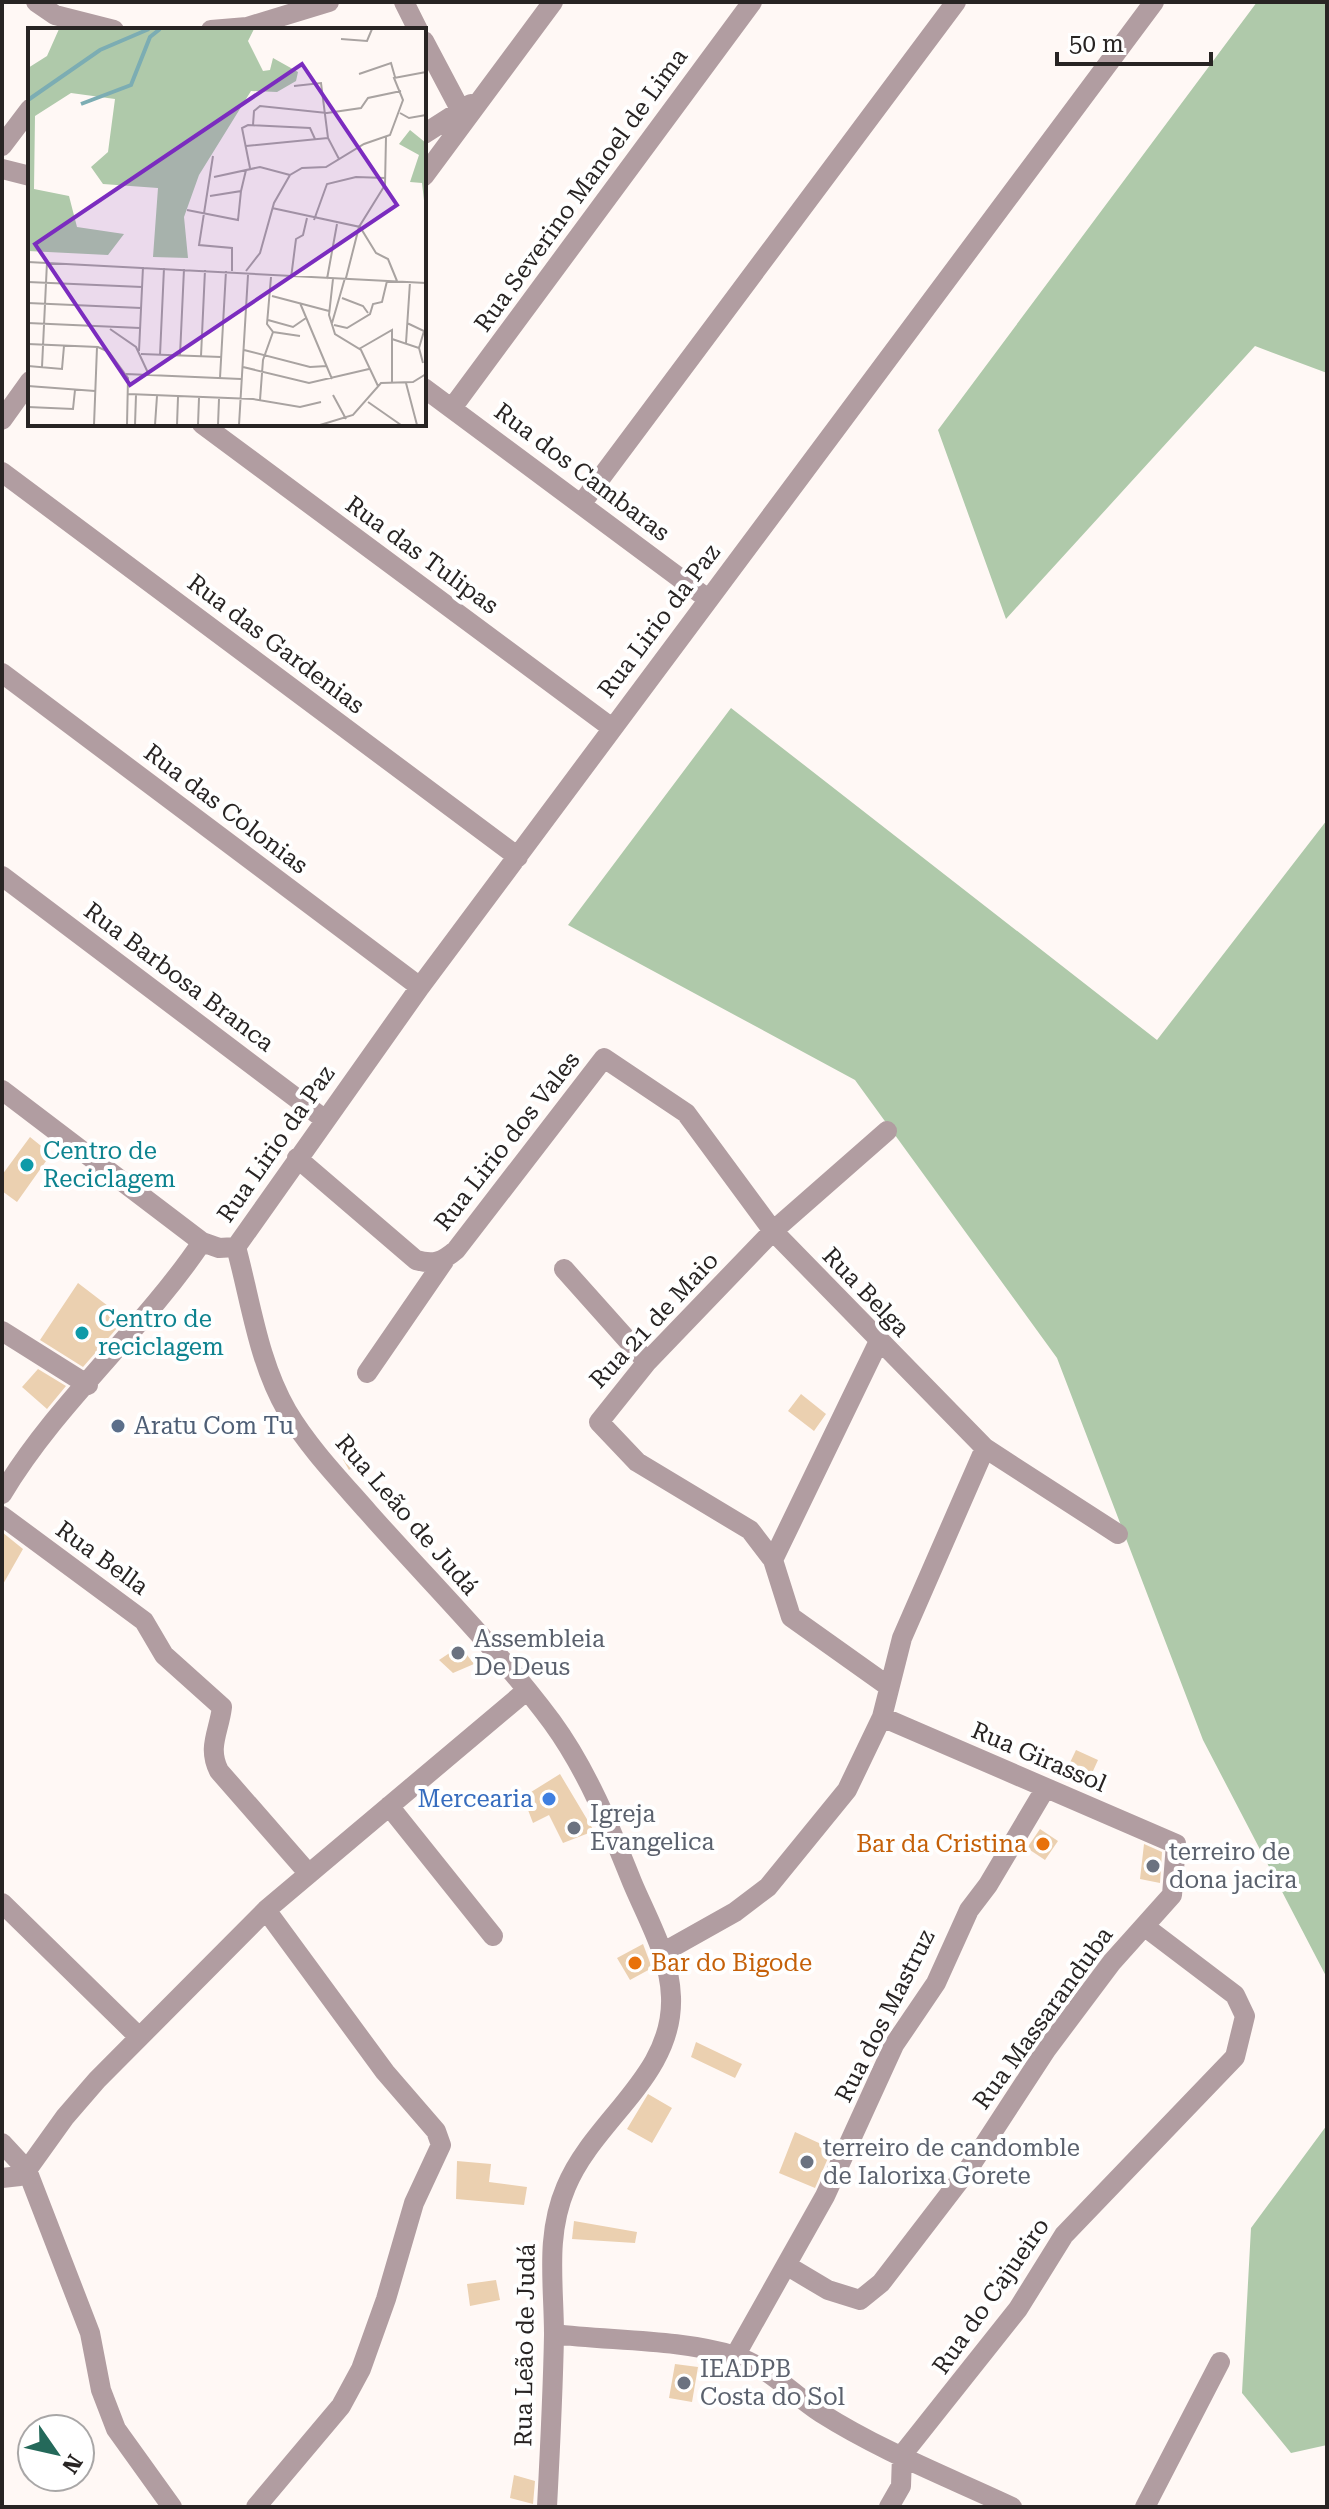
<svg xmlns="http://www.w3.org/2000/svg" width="1329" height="2509" font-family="'Roboto Serif',serif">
<rect width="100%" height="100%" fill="#fff8f5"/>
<path fill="#afc9aa" d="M1257,2H1327V373L1255,346L1006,619L938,430Z
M731,708L1157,1040L1327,820V1978L1203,1740L1057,1358L855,1080L568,925Z
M1327,2125V2445L1291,2453L1242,2393L1251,2228Z"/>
<path fill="#ebd0b0" d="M30,1137L51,1154L17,1202L2,1191V1175Z
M78,1283L125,1319L83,1367L40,1340Z
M38,1369L66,1386L47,1409L22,1387Z
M801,1394L826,1414L814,1431L788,1411Z
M355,1439L362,1459L349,1470L337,1449Z
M2,1532L23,1549L2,1586Z
M460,1646L474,1664L453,1673L439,1660Z
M1076,1750L1098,1760L1088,1782L1066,1771Z
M560,1774L594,1831L563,1843L549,1815L533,1823L523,1797Z
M1040,1829L1058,1841L1045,1860L1027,1848Z
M1144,1844L1162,1852L1160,1883L1140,1879Z
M643,1944L652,1968L630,1980L617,1958Z
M696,2042L742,2064L735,2078L691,2057Z
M648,2094L672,2108L652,2143L627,2129Z
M795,2132L832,2149L815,2188L779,2173Z
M457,2161L491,2164L489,2182L527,2187L524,2205L456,2199Z
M574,2221L637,2232L635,2243L572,2239Z
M496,2280L500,2300L470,2306L467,2284Z
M675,2364L698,2367L692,2402L669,2398Z
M514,2475L535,2481L533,2504L510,2498Z"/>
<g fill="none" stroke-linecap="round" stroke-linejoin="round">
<path stroke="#b19da1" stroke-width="20" d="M36,2L55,15L114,30
M404,2L418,30
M211,30L247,27L329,2
M424,41L461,111
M424,134L471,104
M2,146L30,109
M2,169L30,176
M424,176L553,2
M424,388L708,599
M452,408L752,2
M2,420L30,381
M202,424L612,728
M2,472L518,857
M582,503L956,2
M2,673L420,987
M2,876L324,1119
M2,1090L202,1242L219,1248L236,1247L420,987L1154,2
M297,1158L416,1260C434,1265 442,1262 456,1250L604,1058L686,1113L773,1231L985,1448L1118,1534
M236,1247C251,1302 258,1361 287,1411C309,1448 340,1480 368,1512C429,1581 497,1648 552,1722C587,1770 610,1827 632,1882C647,1918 670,1957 671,1997C674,2076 594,2119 566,2187C545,2236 554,2284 554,2335C553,2392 550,2450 547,2507
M564,1269L647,1362
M2,1331L88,1385
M878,1343L773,1560L791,1617L888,1686
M367,1373L444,1261
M2,1494C57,1402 142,1331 202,1242
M2,1516L144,1621L164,1655L222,1707C219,1732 207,1747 219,1771L309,1874
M773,1560L750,1530L637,1462L599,1422L647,1362L773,1231L887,1131
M389,1806L493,1936
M2,1903L139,2037
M662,1953L735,1912L768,1887L847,1790L882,1717L902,1638L985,1448
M2,2143L27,2170L90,2333L101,2390L116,2429L172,2507
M2,2178L20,2176L27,2170L65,2117L97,2080L266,1910L526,1691
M786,2265L828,2290L860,2300L881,2283L967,2171L1046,2050L1112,1962L1172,1895L1176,1844L882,1717
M554,2334C610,2341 681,2339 735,2356C769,2367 792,2394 821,2413C881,2451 948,2477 1012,2507
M735,2356L825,2196L894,2045L936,1983L969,1910L988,1885L1045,1789
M902,2455L1018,2309L1064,2235L1235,2057L1245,2016L1235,1995L1144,1926
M256,2507L341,2406L361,2369L386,2299L414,2203L441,2145L436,2131L385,2072L266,1910
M889,2507L901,2486L902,2455
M1145,2507L1220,2362"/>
</g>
<g fill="#0f9aa8" stroke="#fff" stroke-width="3">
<circle cx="27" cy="1165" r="8"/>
<circle cx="82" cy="1333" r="8"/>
</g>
<circle fill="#5c6f8a" stroke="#fff" stroke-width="3" cx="118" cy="1426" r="8"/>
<g fill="#6b7280" stroke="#fff" stroke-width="3">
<circle cx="458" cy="1653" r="8"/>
<circle cx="574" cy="1828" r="8"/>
<circle cx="1153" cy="1866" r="8"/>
<circle cx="807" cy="2162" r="8"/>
<circle cx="684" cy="2383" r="8"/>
</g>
<circle fill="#3f7fe0" stroke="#fff" stroke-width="3" cx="549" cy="1799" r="8"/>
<g fill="#e8710a" stroke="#fff" stroke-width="3">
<circle cx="1043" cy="1844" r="8"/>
<circle cx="635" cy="1963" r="8"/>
</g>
<g text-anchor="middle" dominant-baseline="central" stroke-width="8" stroke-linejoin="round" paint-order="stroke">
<g font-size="24" fill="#282423" stroke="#fff">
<text transform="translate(581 190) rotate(-54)">Rua Severino Manoel de Lima</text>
<text transform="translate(582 472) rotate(37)">Rua dos Cambaras</text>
<text transform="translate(422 555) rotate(36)">Rua das Tulipas</text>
<text transform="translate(659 621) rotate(-53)">Rua Lirio da Paz</text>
<text transform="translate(276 644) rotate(37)">Rua das Gardenias</text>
<text transform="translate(226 809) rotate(37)">Rua das Colonias</text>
<text transform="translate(179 977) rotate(37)">Rua Barbosa Branca</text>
<text transform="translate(507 1141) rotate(-52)">Rua Lirio dos Vales</text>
<text transform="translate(276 1144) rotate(-55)">Rua Lirio da Paz</text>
<text transform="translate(866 1292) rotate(46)">Rua Belga</text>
<text transform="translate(654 1320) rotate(-47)">Rua 21 de Maio</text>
<text transform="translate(407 1515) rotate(49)">Rua Leão de Judá</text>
<text transform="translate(102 1558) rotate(36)">Rua Bella</text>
<text transform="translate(1039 1757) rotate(23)">Rua Girassol</text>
<text transform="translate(885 2016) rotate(-63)">Rua dos Mastruz</text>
<text transform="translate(1043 2018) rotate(-54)">Rua Massaranduba</text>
<text transform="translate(991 2296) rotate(-55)">Rua do Cajueiro</text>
<text transform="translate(525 2345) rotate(-89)">Rua Leão de Judá</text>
</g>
<g font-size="24" fill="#0d838f" stroke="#fff" text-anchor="start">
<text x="43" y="1151">Centro de<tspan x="43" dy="28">Reciclagem</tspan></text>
<text x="98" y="1319">Centro de<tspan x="98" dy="28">reciclagem</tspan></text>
</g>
<g font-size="24" fill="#4e5e75" stroke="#fff" text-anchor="start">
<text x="134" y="1426">Aratu Com Tu</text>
</g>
<g font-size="24" fill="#5b616d" stroke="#fff" text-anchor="start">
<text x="474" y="1639">Assembleia<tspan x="474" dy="28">De Deus</tspan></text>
<text x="590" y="1814">Igreja<tspan x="590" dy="28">Evangelica</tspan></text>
<text x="1169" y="1852">terreiro de<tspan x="1169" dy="28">dona jacira</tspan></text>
<text x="823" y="2148">terreiro de candomble<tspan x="823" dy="28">de Ialorixa Gorete</tspan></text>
<text x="700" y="2369">IEADPB<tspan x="700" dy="28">Costa do Sol</tspan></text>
</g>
<g font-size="24" fill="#366cbe" stroke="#fff" text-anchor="end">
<text x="533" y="1799">Mercearia</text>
</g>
<g font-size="24" fill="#c56008" stroke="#fff" text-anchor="end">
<text x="1027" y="1844">Bar da Cristina</text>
<text x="651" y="1963" text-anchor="start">Bar do Bigode</text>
</g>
</g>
<g transform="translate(28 28)">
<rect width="398" height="398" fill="#fff8f5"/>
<path d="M31,1H226L220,13L235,43L242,42L245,30L270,44L268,53L249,64L223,63L171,147L156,189L160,230L125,229L130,160L75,156L63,139L80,124L87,71L43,65L7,88L6,161L41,168L49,199L96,206L80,227L0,223V40L19,28ZM382,102L398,115V190L394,155L382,154L391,127L371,116Z" fill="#afc9aa"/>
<path fill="none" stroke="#7cadb3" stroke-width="4" d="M0,72L72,22L121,1M53,76L103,57L122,9L132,1"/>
<path fill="none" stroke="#a9a3a1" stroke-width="2" d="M313,11L339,13L344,1M331,46L363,35L367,49M266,58L293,55L300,110L311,131M372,85L381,90L398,87M225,97L226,83L232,78L299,85L333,80L340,70L373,63M218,118L300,110M185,128L171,217L204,220V243M222,140L214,100L220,97L282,100L287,111M186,149L232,139L262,147M182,168L213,163L218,142M244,180L332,199L348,225L360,231L369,253M159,182L210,192L213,163M286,192L299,156L328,149L357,150M0,234L398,255M218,243L232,225L246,175L262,147L274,140L298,139L336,116L362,107L375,72L366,50L398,44M263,250L268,211L275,207L279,190M318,250L331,199L357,157L358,109M299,251L309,196M305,251L301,287L307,306L333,322L350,358M0,254L114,259M244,268L301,283M314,270L335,278L340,285M0,275L113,280M272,275L304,351M240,292L265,299L278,290M0,295L112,300M304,295L317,250M379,295L396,303L391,320M306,297L319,300L342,286L345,276L354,274L359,253M82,301L108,319L121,347M245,304L272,308M364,311L391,320L395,335M378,315L382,254M0,316L70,319L81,324L100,350L99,397M331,321L364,302V354M216,322L282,339L299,338M111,323L115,239M113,326L193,329M132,327L136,240M152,327L156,241M173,328L177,242M0,338L34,341L36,318M14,339L19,234M215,339L281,355L341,341M98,346L213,351M192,350L198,243M378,355L389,397M0,358L67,363M100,366L225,371L272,379L293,374M305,367L318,391M232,372L235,332L245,304L239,296L243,249M340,374L373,397M0,379L45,381L47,362M66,397L69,319M107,397L108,367M127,397L129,368M149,397L150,369M170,397L171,370M190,397L191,371M211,397L220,247M292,397L325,387L353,355L385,354L398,346"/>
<path fill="#7b2cbf" fill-opacity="0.15" stroke="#7b2cbf" stroke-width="4" d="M274,36L369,177L102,357L7,216Z"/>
<rect width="398" height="398" fill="none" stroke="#282423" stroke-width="4"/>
</g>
<rect width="1329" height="2509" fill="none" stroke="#282423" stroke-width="8"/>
<g transform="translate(56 2453) rotate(124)"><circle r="38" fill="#ffffff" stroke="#a9a7a7" stroke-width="2"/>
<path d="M0-6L14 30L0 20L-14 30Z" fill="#24695a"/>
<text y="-12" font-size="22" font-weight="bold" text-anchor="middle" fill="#282423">N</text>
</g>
<path d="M1057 52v12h154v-12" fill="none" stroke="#282423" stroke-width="4"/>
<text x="1069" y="52" font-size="24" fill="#282423" stroke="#ffffff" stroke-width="6" paint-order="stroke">50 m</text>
</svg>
